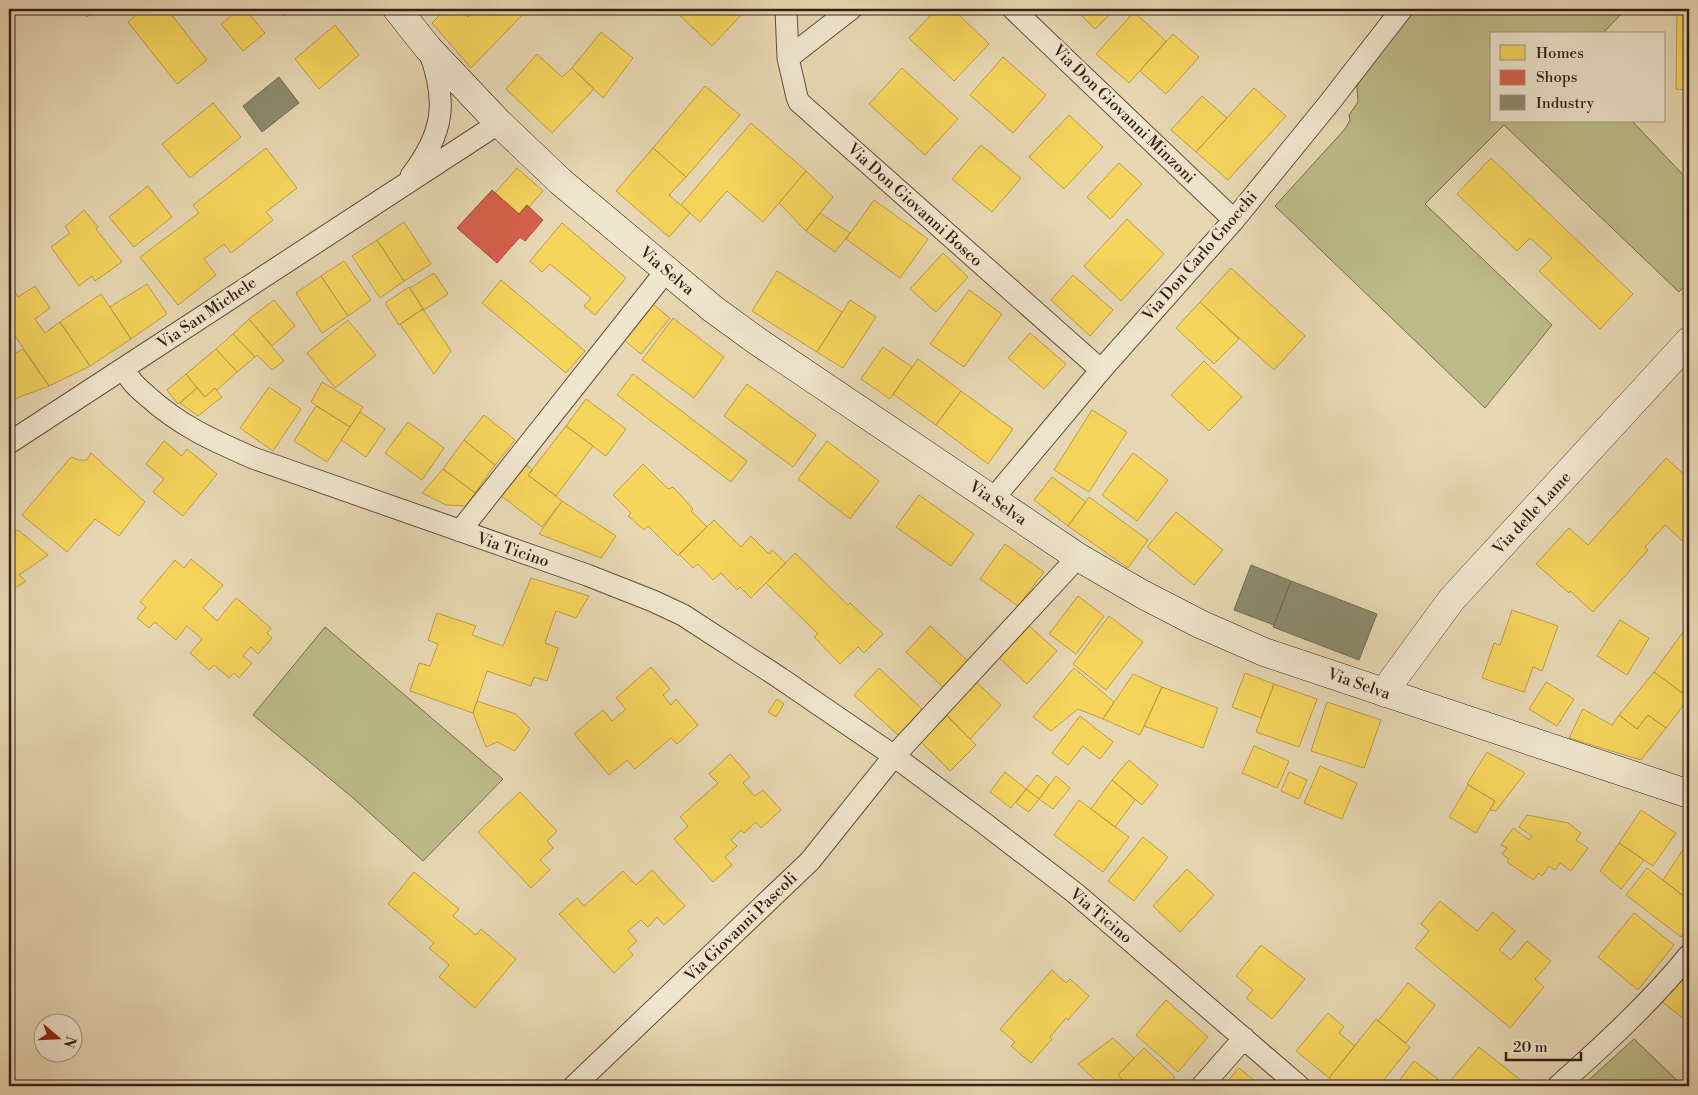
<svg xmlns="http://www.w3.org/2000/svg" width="1698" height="1095" font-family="'Libre Bodoni',serif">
<rect width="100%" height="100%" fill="#e7d8b3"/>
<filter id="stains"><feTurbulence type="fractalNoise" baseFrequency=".004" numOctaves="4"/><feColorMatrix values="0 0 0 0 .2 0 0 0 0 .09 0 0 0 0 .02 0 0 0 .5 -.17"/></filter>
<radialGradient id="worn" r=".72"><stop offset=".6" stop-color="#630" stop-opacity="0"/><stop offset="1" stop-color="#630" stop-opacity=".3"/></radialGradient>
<path fill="#bcbc88" stroke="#7a6e4e" d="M1407,9H1626L1602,34H1492V121H1632L1689,181V281L1679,292L1504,125L1425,204L1552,325L1485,408L1275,206L1345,129L1350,120L1349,115L1358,102L1357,86Z
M325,627L503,779L423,861L352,797L253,715Z
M1634,1039L1683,1086H1582Z"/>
<path fill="#f6d55c" stroke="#bd9e47" d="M81,9H97L87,17Z
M144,9H167L207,60L177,84L128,22Z
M240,9H245L265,33L243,51L221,24Z
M278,9H294L284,16Z
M446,9H459L468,17L476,9H528L471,68L432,23Z
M678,9H745L746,10L712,46L676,12Z
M937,9H953L989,44L954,81L909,38Z
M1075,9H1115L1095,29Z
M1677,9H1689V90L1676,89Z
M1134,12L1166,41L1129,83L1096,54Z
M335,25L359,55L319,89L295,59Z
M601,32L633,58L603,98L572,68Z
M1173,34L1199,57L1166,94L1140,71Z
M537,54L562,77L572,68L594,89L552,133L506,89Z
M1003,57L1046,95L1013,133L970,95Z
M902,68L958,119L925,155L869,104Z
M705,86L740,115L686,177L653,148Z
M1254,88L1286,116L1228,180L1196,152Z
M1202,96L1227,118L1196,152L1171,130Z
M213,103L241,137L190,178L162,144Z
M1069,115L1103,147L1064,189L1029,157Z
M751,123L806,171L763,222L727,191L700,222L681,205Z
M981,145L1021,178L992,212L952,179Z
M266,148L297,188L266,212L273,220L231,253L224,244L204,259L216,275L178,305L140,257L199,213L193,205Z
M653,148L686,177L669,195L690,213L669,237L616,191Z
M1491,158L1633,294L1600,329L1539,271L1552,258L1530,238L1517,251L1457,194Z
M1119,163L1142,184L1110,219L1087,197Z
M517,168L543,191L529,207L527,205L519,214L495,193Z
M806,171L833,197L806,231L779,203Z
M148,186L172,217L134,247L109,217Z
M874,200L928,239L900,278L846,239Z
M84,210L98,227L96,229L122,262L95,281L92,276L79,286L51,247L70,233L65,227Z
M820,213L850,233L835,252L806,231Z
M1127,219L1164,254L1121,301L1084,266Z
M404,222L431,264L404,281L377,240Z
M562,223L626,278L595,315L584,306L591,298L550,264L542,272L530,261Z
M377,240L404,281L380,298L352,256Z
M943,253L968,277L936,312L910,289Z
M344,261L371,300L348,316L321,276Z
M1231,268L1305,336L1274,370L1200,302Z
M777,271L842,312L817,352L752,311Z
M434,273L448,294L424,310L410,288Z
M1073,275L1113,310L1090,336L1051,300Z
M321,276L348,316L322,333L296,293Z
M501,280L585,351L566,373L482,303Z
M147,284L167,314L131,339L110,307Z
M11,285L18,297L35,286L50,308L35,319L45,333L60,322L90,366L49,386L9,327V286Z
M409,287L423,309L399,325L385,303Z
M969,290L1002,314L964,367L930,344Z
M101,294L131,339L90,366L60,322Z
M274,300L295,326L272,346L249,319Z
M648,300L670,318L641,354L619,336Z
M850,300L876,317L843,368L817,352Z
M1200,302L1239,339L1214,364L1176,328Z
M423,309L451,351L434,374L400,324Z
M673,318L724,357L694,398L642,360Z
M249,319L284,361L272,370L257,355L255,357L233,334Z
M348,320L376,355L335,388L307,353Z
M1030,333L1066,364L1044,389L1008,358Z
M233,334L255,357L237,372L216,349Z
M883,347L912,367L890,399L861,379Z
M23,349L49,386L9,401V371L14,369L9,357Z
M216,349L237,372L217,390L215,388L205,397L186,374Z
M918,359L961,391L936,425L893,394Z
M1204,361L1242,397L1209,431L1171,395Z
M186,374L197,388L178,404L167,390Z
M633,374L747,461L731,482L617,395Z
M322,382L363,407L350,427L311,402Z
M747,384L816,435L793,467L724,416Z
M269,387L301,409L273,451L240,428Z
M197,388L205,397L215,388L222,397L198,416L180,403Z
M961,391L1013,429L988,464L936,425Z
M586,399L626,429L606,456L566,426Z
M316,406L350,427L327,462L294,441Z
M1092,410L1127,432L1089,492L1054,470Z
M360,412L385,429L366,457L341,440Z
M484,415L515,440L495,465L464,440Z
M408,422L444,448L422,480L385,453Z
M566,426L593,446L556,496L528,475Z
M464,440L495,465L475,493L443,469Z
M164,441L182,456L187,449L217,474L183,516L153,492L164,479L146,464Z
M827,441L879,481L850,519L798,479Z
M91,453L145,502L119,536L95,519L67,552L22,515L71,457L79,460H87Z
M1133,453L1168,480L1137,521L1102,495Z
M1666,458L1689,479L1686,483L1689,486V547L1665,525L1645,547L1648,550L1593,612L1570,591L1569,593L1536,564L1569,528L1588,545Z
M520,460L533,470L528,475L562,501L542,527L496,492Z
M643,464L668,489L673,487L693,509L691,511L707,527L678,556L648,526L644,530L628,516L631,513L613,495Z
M443,469L475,493L466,506L446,505L422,493Z
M1052,477L1086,502L1068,526L1034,500Z
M919,495L974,534L951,566L896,527Z
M1089,497L1148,540L1128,568L1068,526Z
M562,501L616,536L601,558L539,534Z
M1176,512L1223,550L1194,585L1147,547Z
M714,520L741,547L751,536L769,554L772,550L786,563L751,598L740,587L737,590L721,573L713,580L698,564L693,568L679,554Z
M18,530L48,555L19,575L26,581L9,592V536Z
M1005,544L1044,572L1018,606L980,579Z
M795,553L848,605L850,603L883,634L864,653L858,647L840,664L814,637L818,634L766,583Z
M191,559L223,585L203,608L217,621L236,598L271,628L267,633L272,638L258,654L251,647L243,656L252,663L239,678L234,673L229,678L214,665L209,670L190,653L202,639L187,626L176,640L155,622L149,628L137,618L146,607L140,602L175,560L184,568Z
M531,578L589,596L576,618L556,611L545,643L558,648L547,681L534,677L531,686L487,671L473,713L410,691L419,663L430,666L438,644L428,640L437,613L476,626L472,635L503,646Z
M1078,596L1104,616L1076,654L1049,634Z
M1512,610L1558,626L1542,671L1533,667L1524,692L1482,678L1494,643L1500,645Z
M1109,616L1143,642L1106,690L1073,664Z
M1620,620L1649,638L1627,675L1597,656Z
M1026,623L1057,651L1027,684L996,655Z
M930,626L970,663L945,689L906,652Z
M1686,628L1689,630V698L1654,672Z
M651,667L670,689L663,695L671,705L676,699L698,725L677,744L671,738L635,769L627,760L609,775L574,734L603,710L612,721L626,709L616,698Z
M879,668L922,709L898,735L854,695Z
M1074,668L1114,702L1103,719L1078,709L1051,731L1033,717Z
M1654,672L1689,698L1666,728L1648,715L1637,729L1619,715Z
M1245,673L1274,684L1261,718L1232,707Z
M1133,674L1162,687L1140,735L1103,719Z
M976,682L1001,705L970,739L946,714Z
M1546,682L1574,699L1557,726L1529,709Z
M1274,684L1317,699L1299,747L1256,732Z
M1162,687L1218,708L1203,748L1144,726Z
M777,699L784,704L776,717L768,712Z
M477,701L516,714L530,729L515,751L497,742L486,747L473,713Z
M1327,702L1381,720L1364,768L1311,751Z
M1583,709L1612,725L1619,715L1637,729L1648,715L1666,728L1641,760L1569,738Z
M947,716L976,745L950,771L921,742Z
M1080,716L1113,742L1100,759L1083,746L1068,765L1052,753Z
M1254,746L1289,761L1277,788L1242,773Z
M1487,752L1525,773L1496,811L1490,810L1495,801L1467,784Z
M730,754L750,777L743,783L755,796L763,790L781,810L761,828L756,822L744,833L741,830L731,840L737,846L725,857L732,865L713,882L674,839L688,826L680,817L718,783L709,774Z
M1129,760L1158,785L1142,805L1112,780Z
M1320,766L1357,783L1342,819L1304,803Z
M1005,772L1026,789L1011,808L990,792Z
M1289,772L1307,780L1299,799L1281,791Z
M1037,775L1049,785L1039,799L1026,789Z
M1056,776L1070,788L1053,809L1039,799Z
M1112,780L1135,800L1115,827L1091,809Z
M1468,785L1495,801L1476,833L1449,817Z
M1026,789L1039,799L1029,812L1016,803Z
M520,792L557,831L547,841L553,848L540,860L550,870L531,888L478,832Z
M1079,800L1129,837L1103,872L1054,835Z
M1641,810L1676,833L1653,866L1619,843Z
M1527,815L1568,823L1581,833L1576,840L1588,848L1571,871L1560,863L1555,870L1549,866L1542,876L1539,873L1533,880L1507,862L1509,859L1502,854L1507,848L1501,845L1513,828L1529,840L1532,836L1519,827Z
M1143,837L1168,857L1134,901L1108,881Z
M1688,842L1689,843L1688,900L1663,880Z
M1619,843L1644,860L1621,889L1600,871Z
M1647,868L1689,900V926L1681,937L1626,895Z
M1187,869L1214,895L1180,932L1153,906Z
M652,870L685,906L664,925L657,917L648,927L641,920L628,931L637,941L628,949L633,955L614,973L559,914L577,898L584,906L623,871L636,885Z
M414,872L459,909L453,916L476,935L481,929L516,959L475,1008L439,977L449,965L429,948L434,943L388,904Z
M1440,901L1477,931L1493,912L1515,931L1499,950L1511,960L1527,941L1551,961L1535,979L1544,987L1510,1028L1415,948L1429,931L1421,924Z
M1634,913L1674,945L1638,990L1598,957Z
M1261,945L1305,979L1272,1019L1246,998L1253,990L1236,976Z
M1689,963V1023L1660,1000Z
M1052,970L1066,983L1070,979L1089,996L1068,1020L1066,1018L1050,1037L1052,1039L1031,1063L1011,1046L1015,1042L1000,1029Z
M1408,983L1435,1005L1406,1043L1378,1021Z
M1166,1000L1208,1037L1178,1072L1136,1035Z
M1328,1013L1344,1027L1339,1033L1355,1046L1329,1078L1296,1051Z
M1376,1019L1410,1047L1379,1086H1339L1329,1078Z
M1113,1038L1134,1058L1118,1075L1123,1081L1118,1086H1102L1078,1064Z
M1479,1047L1522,1081L1518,1086H1446Z
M1144,1048L1175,1077L1166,1086H1129L1118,1075Z
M1414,1061L1438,1079L1432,1086H1395Z
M1239,1068L1261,1086H1223Z"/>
<path fill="#d6604d" stroke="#a74c3c" d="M492,190L519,214L527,205L543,220L525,241L520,237L497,263L457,228Z"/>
<path fill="#8c8c6e" stroke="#736b53" d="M279,77L299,103L262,132L243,106Z
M1251,565L1291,581L1274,625L1234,610Z
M1291,581L1377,614L1359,660L1273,627Z"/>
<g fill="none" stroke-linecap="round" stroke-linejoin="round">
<defs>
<path id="minor" d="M786,9L788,58L797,97L799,102L1101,370
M1013,9L1234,220
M788,58L851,9
M411,176C444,133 448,101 429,51
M124,369C129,380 137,387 146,395C180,426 212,440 253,458L587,575L653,601L683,615L780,678L894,756L984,823L1075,893L1299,1086
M9,443L499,123
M993,499L1101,370L1234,220L1330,102L1402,9
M460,531L666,271
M574,1086L810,861L894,756L1078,557
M1202,1086L1244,1038
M1558,1086C1604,1045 1650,1003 1689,955"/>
<path id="tertiary" d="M1385,693L1394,678L1452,599L1689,341"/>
<path id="secondary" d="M397,9L428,48L499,123L561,182L713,309L757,341L1078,557L1142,594L1200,624L1264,652L1689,794"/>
</defs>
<use href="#minor" stroke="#644d3c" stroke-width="23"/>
<use href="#tertiary" stroke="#644d3c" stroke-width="29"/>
<use href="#secondary" stroke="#381f15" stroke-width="29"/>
<use href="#minor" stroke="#efe6ce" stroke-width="21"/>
<use href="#tertiary" stroke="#efe6ce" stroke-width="28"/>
<use href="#secondary" stroke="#efe6ce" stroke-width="28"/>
</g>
<g text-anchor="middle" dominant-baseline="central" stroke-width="5" stroke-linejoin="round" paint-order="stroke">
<g font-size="16" fill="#381f15" stroke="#efe6ce">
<text transform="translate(1124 114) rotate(44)">Via Don Giovanni Minzoni</text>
<text transform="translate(915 205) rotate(42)">Via Don Giovanni Bosco</text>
<text transform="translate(1200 256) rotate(-49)">Via Don Carlo Gnocchi</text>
<text transform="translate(667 271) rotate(40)">Via Selva</text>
<text transform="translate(207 313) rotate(-34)">Via San Michele</text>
<text transform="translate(998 503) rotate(34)">Via Selva</text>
<text transform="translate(1532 513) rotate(-47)">Via delle Lame</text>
<text transform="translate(513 550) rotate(19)">Via Ticino</text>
<text transform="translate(1359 684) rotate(19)">Via Selva</text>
<text transform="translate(1101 916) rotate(40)">Via Ticino</text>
<text transform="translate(741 927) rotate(-44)">Via Giovanni Pascoli</text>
</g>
</g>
<rect width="1698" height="1095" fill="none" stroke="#e7d8b3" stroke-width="30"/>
<rect x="10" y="10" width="1678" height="1075" fill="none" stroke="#381f15" stroke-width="2.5"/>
<rect x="15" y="15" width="1668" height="1065" fill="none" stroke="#381f15"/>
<rect x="1490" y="32" width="175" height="90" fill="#efe6ce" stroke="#a69684"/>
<rect x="1500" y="45" width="25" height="15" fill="#f6d55c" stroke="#a69684"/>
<text x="1536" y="58" font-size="15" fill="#381f15">Homes</text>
<rect x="1500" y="70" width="25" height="15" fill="#d6604d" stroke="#a69684"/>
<text x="1536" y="82" font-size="15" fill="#381f15">Shops</text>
<rect x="1500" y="95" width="25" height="15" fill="#8c8c6e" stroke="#a69684"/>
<text x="1536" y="108" font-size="15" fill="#381f15">Industry</text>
<g transform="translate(58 1038) rotate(109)"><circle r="24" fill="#efe6ce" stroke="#a69684"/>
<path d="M0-4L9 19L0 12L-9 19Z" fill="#8f2418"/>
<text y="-8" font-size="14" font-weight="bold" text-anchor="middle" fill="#381f15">N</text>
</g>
<path d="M1506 1052v8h75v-8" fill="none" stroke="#381f15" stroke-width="2.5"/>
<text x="1513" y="1052" font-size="15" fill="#381f15" stroke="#efe6ce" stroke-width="4" paint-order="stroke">20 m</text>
<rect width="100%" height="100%" filter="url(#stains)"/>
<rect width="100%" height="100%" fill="url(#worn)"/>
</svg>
